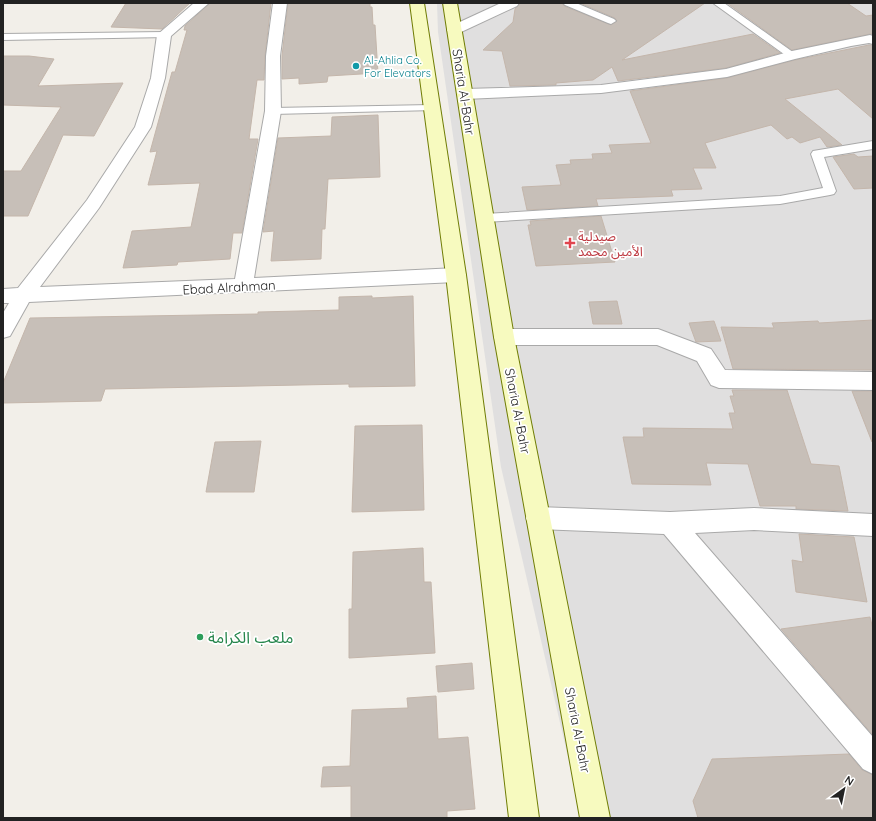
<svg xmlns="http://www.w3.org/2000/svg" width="876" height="821" font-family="Quicksand,'Noto Sans Arabic',sans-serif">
<rect width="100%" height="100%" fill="#f2efe9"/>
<path fill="#e0dfdf" d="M437,3H873V818H582L501,467L438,32Z"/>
<path fill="#c7bfb8" stroke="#c4b6ab" d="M126,3H190L162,29L111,27Z
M210,3H271L265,56L264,80H257L249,139H258L242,233H233L230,259L178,262L177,265L123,268L132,231L191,227L200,183L148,185L157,151L150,152L172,72H175L187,30H184L185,26Z
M288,3H370V7H372L373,25H375L378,73L328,76L327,82L299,84V78L282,79V56Z
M520,3H562L564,6L611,25L617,21L615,18L580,3H705L622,60L753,34L780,53L726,68L618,81L612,67L593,80L556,83V85L510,86L502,51L483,50L513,22L515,9Z
M727,3H847L866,16L873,15V34H870L792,50Z
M869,45H873V119L838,89L785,99L842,145L827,147L820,137L800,143L792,137L787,139L771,125L705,143L716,168H693L702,189L671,190L673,196L596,199L598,206L527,210L522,187L561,185L556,165L571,164L570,160L593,159L592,154L612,153L609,145L651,143L630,91L727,78L795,60Z
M3,56H29L54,59L38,86L123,83L94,136L63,135L28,216H3V171H21L61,107L3,105Z
M378,115L380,177L328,179L325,229H322L321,259L271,261L274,231L263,232L278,138L331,136L332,117Z
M854,154L858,157L873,156V188L854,189L833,157Z
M601,216L615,262L536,266L528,225H531L530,221Z
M372,296V298L413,296L415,386L349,387V384L105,389L101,401L3,403V383L30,318L258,314V312L339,310V297Z
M617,301L622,324H593L589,302Z
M873,320V370L733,369L721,327L774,328L772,323L818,321L819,323Z
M714,321L721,341L696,342L689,323Z
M732,390H787L811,464L839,466L848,511L796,509V506H760L748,464L706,463L711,485L632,484L623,437H644L643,428L733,429L729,413H735L730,396H734Z
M852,391H873V442H872Z
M422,425L424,510L352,512L355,426Z
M261,441L254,492H206L215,442Z
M799,534L854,537L867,602L796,592L792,560L803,562Z
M423,548L424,582H431L435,653L349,658V609H352L353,552Z
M870,617L873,629V735L781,629Z
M472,663L474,689L438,692L436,666Z
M436,696L438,739L468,737L475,809L447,811V818H351V786L321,787L323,767L350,766L352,710L408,708L407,698Z
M849,754L862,770L873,775V818H698L693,801L712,759Z"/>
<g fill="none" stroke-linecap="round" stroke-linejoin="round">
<defs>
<path id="service" d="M563,3H576L614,19L616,21L611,24L608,23L565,5Z
M713,3H724L797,55L796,57H788Z
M164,32L168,33L169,35L168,37L3,40V34Z
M431,105L435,106L437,108L435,110L273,114L267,111L273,108Z
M873,141V149L824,157L836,191L834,194L830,195L780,204L485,222L480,221L479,218L480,215L485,214L780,196L823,188L811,154L813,151Z"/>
<path id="minor" d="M194,3H209L171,36L165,78L151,127L99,208L40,287L235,279L265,111L266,56L273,3H287L280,56L281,111L254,278L456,268L463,270L466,275L463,280L456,282L29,302L10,336L3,338V313L9,303H3V289L18,288L87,200L135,127L151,78L157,35Z
M501,3H519L517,6L459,33L454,34L449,33L447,30L449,27Z
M870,35L873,36V44L869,43L851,46L795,59L727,77L601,93L465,99L460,97L457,94L460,91L465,89L601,85L726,69L792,51Z
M504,329H658L711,349L725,370L873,372V390L719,388L711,385L697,361L657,345H504L497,343L494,337L497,331Z
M538,507L670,512L754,508L873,514V536L754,530L695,533L873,737V774L863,769L664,534L538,529L529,526L526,518L529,510Z"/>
<path id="secondary" d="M410,3H424L466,275L539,818H509L446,275Z
M443,3H457L514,337L610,818H580L494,337Z"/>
</defs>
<use href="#service" stroke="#a9a9a9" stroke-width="2"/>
<use href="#minor" stroke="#a9a9a9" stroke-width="2"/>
<use href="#secondary" stroke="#707d05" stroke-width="2"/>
<use href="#service" fill="#fff" fill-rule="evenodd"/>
<use href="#minor" fill="#fff" fill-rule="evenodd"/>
<use href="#secondary" fill="#f7fabf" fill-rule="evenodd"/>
</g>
<circle fill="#0f9aa8" stroke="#fff" stroke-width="1.5" cx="356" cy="66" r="4"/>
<path fill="#e0444e" stroke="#fff" stroke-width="1.5" d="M568 237h4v4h4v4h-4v4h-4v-4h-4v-4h4z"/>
<circle fill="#2e9e5b" stroke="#fff" stroke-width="1.5" cx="200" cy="637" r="4"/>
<g text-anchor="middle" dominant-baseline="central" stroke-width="3.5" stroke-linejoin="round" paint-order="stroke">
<g font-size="11" fill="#0d838f" stroke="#fff" text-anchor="start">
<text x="364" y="60">Al-Ahlia Co.<tspan x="364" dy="13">For Elevators</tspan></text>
</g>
<g font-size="13" fill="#222" stroke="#fff">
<text transform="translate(464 92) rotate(81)">Sharia Al-Bahr</text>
<text transform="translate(229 287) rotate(-3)">Ebad Alrahman</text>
<text transform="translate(518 411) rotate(79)">Sharia Al-Bahr</text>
<text transform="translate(578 730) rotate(79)">Sharia Al-Bahr</text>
</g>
<g font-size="13" fill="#be3a42" stroke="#fff" text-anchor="start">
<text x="578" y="236">صيدلية<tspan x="578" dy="15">الأمين محمد</tspan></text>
</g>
<g font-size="16" fill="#27864d" stroke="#fff" text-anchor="start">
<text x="208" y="637">ملعب الكرامة</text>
</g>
</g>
<rect width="876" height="821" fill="none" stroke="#222222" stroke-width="8"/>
<g transform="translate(844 789) rotate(33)" stroke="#ffffff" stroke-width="3" paint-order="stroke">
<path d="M0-3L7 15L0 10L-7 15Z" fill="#222222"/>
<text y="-6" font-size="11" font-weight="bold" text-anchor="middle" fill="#222222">N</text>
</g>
</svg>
